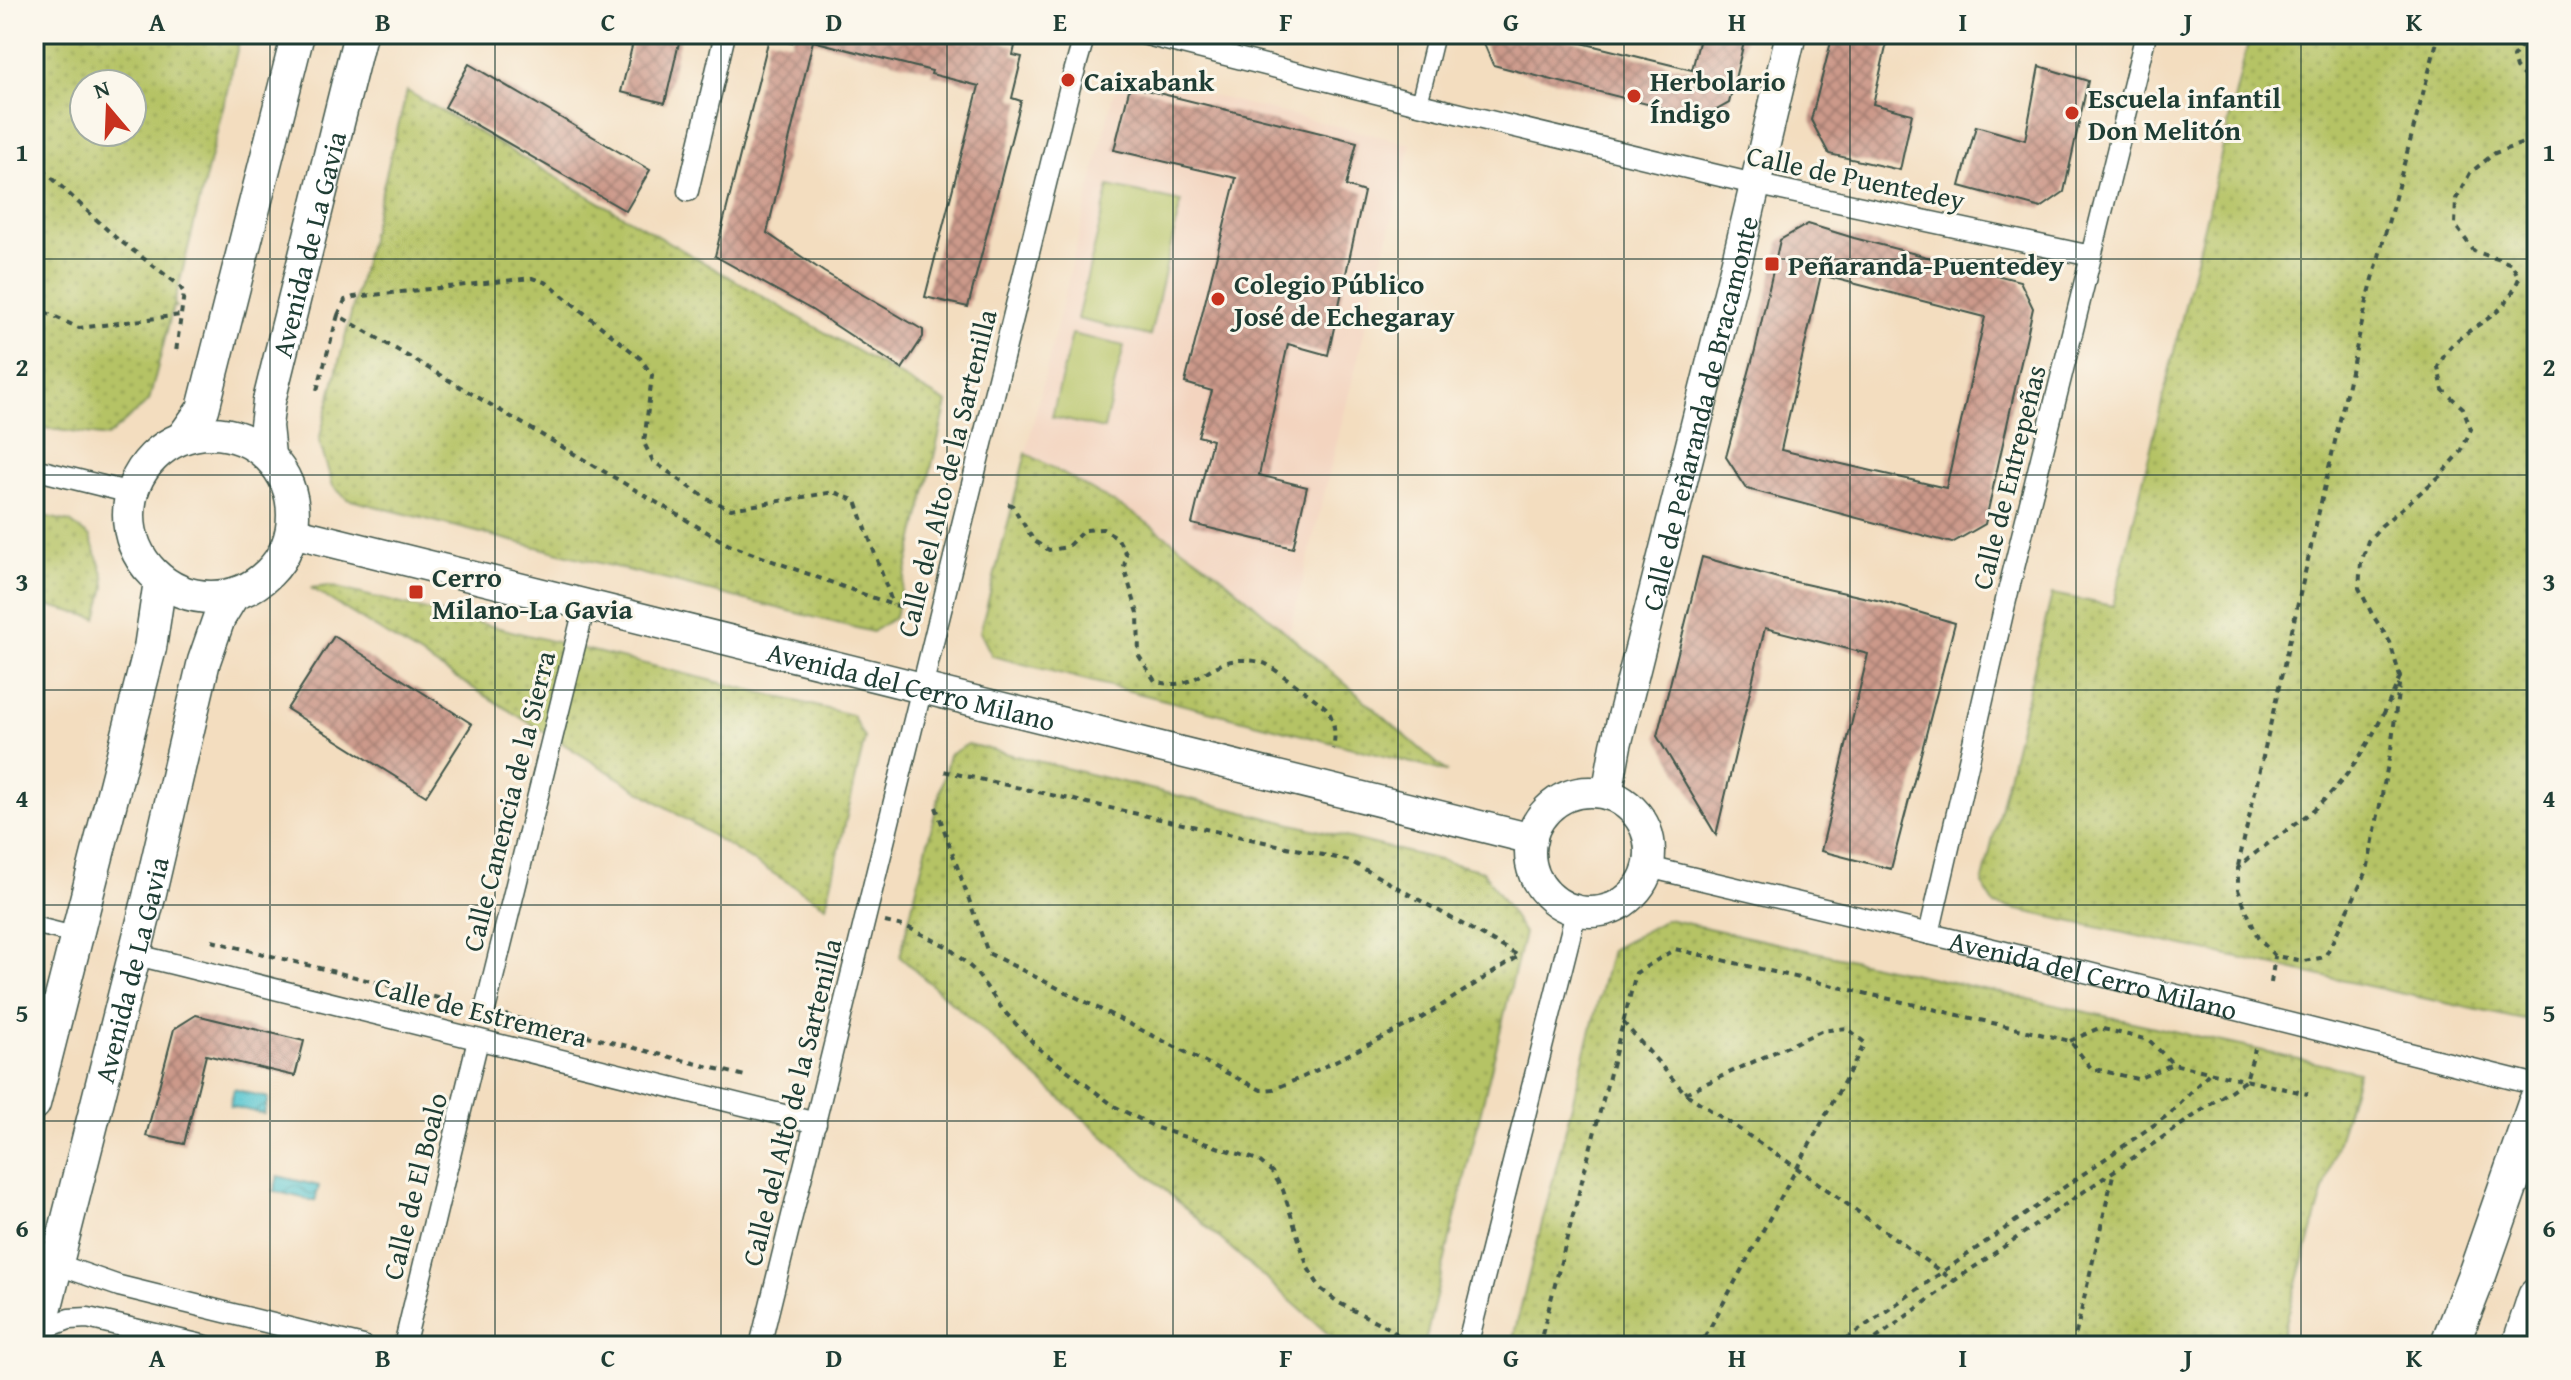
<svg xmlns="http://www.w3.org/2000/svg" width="2571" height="1380" font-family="'Gentium Book Plus',serif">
<defs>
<pattern id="park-dots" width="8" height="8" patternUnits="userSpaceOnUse" patternTransform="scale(2)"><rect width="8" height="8" fill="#b5c365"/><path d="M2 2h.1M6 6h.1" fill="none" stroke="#93a054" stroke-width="1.8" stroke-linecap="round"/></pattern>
<pattern id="water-waves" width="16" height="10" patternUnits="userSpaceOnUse" patternTransform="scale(2)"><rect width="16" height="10" fill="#59c6d0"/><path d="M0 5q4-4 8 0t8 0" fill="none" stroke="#49a2aa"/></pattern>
<pattern id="building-cross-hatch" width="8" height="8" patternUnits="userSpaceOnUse" patternTransform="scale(2)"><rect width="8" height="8" fill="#cc998a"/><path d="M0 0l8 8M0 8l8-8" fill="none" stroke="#a57e72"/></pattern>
</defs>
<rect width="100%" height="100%" fill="#fbf7ec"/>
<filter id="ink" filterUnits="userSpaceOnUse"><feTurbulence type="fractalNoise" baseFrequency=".0125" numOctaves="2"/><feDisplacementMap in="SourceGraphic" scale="16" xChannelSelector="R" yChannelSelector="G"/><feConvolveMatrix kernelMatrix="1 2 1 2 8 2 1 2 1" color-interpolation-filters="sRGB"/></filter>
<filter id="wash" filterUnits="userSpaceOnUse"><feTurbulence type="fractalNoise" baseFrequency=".006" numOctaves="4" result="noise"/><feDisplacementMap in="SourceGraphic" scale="32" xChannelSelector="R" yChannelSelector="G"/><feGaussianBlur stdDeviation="1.8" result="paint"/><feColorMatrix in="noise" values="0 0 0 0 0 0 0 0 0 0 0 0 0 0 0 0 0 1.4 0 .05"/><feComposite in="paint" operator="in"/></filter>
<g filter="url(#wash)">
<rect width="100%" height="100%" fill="#f3ddbf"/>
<path fill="#f3d4bf" d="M1139,78L1411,144L1289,635L1219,574L1137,515L1026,453L1114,91Z"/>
<path fill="#b5c365" stroke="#6a804c" stroke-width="2" d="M1109,186L1181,202L1150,336L1077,319Z
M1072,334L1124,346L1104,429L1052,417Z"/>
<path fill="url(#park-dots)" stroke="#6a804c" stroke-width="2" fill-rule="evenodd" d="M34,34H241L179,285L174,304L177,307H173L149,401L107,437L44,428L34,419ZM132,84V132H84V84Z
M2250,34H2537V979L2524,1020L1995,905L1982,884L2052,594L2113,606Z
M407,91L947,403L895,617L872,632L347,499L333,486L319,441Z
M1026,453L1136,515L1219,574L1447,772L992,656L980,632Z
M34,514L70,522L90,537L104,576L105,587L97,618L34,602Z
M329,586L852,715L865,738L826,906L311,588Z
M968,744L1483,871L1524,933L1424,1346H1342L900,957L949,755Z
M1667,919L2358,1072L2279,1346H1511L1611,950Z"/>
<path fill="url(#water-waves)" stroke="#3c8282" stroke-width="2" d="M234,1089L268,1098L264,1114L230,1106Z
M278,1176L319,1186L315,1201L274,1191Z"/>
<g id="blocks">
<path fill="url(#building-cross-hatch)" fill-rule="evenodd" d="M635,34H681L665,103L621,92Z
M794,34H965L1015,46L1013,55L1022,57L1012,98L1021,101L968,307L925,297L979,86L931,74L932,71L813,41L767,233L824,272L923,330V337L902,369L812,310L715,256L769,38L792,43Z
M1480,34H1545L1692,70L1701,34H1746L1729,103L1702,118L1493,65Z
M1833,34H1889L1873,104L1912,114L1900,170L1829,154L1811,120Z
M469,64L650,170L626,211L445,107Z
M2039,66L2088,81L2064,192L2041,208L1960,186L1976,126L2025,140Z
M1130,86L1357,142L1346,186L1364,192L1328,355L1288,344L1259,475L1307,487L1293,548L1192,524L1212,440L1198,436L1212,391L1185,383L1236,178L1114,150Z
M1808,224L1854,238L2020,281L2033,308L1985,524L1952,543L1747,489L1726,457L1755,350L1780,240ZM1821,275L1985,317L1946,488L1781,450Z
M1702,557L1778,578L1881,601L1955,623L1891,869L1821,851L1868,654L1765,628L1716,835L1657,736Z
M334,636L472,724L426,796L287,709Z
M196,1015L304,1041L295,1076L206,1055L184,1144L146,1136L174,1029Z"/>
</g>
</g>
<g filter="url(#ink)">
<use href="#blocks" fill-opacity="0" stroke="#3f5549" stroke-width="2"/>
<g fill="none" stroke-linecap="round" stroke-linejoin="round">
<defs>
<path id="pedestrian" d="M1419,104L1436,34
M34,925L78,936"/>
<g id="minor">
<path d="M1143,34L1419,104L1754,184L2091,256"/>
<path d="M688,191L725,34"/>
<path d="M34,469L131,493"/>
<path id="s1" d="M1648,867L2001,951L2537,1085"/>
<path d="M1929,934L2006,600L2146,34"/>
<path d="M133,954L816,1123"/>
<path d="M485,1010L585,605"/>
<path d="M56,1264L119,1286L363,1346"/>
<path d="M40,1330L69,1319L88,1318L206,1346"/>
<path d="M404,1346L478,1040"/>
<path d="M760,1346L1069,90L1085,34"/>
<path d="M1467,1346L1576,912"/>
</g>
<g id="secondary">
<path id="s2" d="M292,532L1532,839"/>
<circle cx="1590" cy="852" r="60"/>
<path id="s3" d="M1607,794L1616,745L1738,257L1791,34"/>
</g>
<g id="primary">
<circle cx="211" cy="515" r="82"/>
<path d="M183,437L203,409L298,34"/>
<path id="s4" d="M269,455L266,426L269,401L360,34"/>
<path d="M34,1104L150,648L160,581"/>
<path id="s5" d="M36,1346L149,897L204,661L219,618L233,595"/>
</g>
<path id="motorway" d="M2449,1346L2478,1272L2537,1104
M2521,1346L2537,1297"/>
</defs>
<use href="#pedestrian" stroke="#3f5549" stroke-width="19"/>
<use href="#minor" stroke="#3f5549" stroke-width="23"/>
<use href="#secondary" stroke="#3f5549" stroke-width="33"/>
<use href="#primary" stroke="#3f5549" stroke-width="35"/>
<use href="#motorway" stroke="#3f5549" stroke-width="41"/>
<path stroke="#3f5549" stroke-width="4" stroke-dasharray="6 6" stroke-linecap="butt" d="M2530,34L2513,57L2516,68L2537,89
M34,161L115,237L179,285L184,293L176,352
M34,307L79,328L181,315
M338,315L345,300L354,297L532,278L547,283L640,358L652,375L644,443L653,461L707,499L731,509L834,492L856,501L893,605
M317,390L338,315L729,545L893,605L905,607
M1008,504L1012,505L1034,541L1049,550L1067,547L1084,530L1103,529L1117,537L1126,554L1124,568L1138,613L1139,656L1155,681C1196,694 1205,661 1241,660C1248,660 1260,661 1266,664C1273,668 1320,702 1326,708C1335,719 1336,736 1333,749
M2400,677C2379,728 2354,775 2312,811C2288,831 2260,847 2238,868V890L2258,938L2275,956L2304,961L2325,957L2367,871L2391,749L2400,677L2390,642L2372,614L2359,588L2361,563L2368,541L2381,526L2440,476L2461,452L2471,429L2463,408L2443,390L2438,367C2442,360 2446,351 2452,345C2480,318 2503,320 2519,278L2512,264L2474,251L2455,225L2456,199L2470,173L2495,153L2537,138
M936,807L988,953L1261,1090L1274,1089L1303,1077L1420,1019L1519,956L1350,861L943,771
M2238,866L2367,301L2439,34
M885,922L907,927L948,947L975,971L1003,1010L1038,1048L1114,1106L1157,1128L1258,1160L1272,1172L1283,1190L1308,1268L1321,1289L1339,1303L1391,1329L1409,1346
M212,941L466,1005
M2271,983L2275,956
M505,1015L749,1077
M1623,1022L1685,1093L1797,1168L1954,1281
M2070,1041L2099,1028L2149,1040L2173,1064
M1685,1093L1821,1031L1847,1028L1865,1043L1700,1346
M1539,1346L1636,973L1675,949L2070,1041L2091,1068L2137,1079L2173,1064L2308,1094
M1836,1346L2171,1113L2210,1072
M1866,1346L1954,1281L2246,1080L2255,1049
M2073,1346L2113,1175"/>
<use href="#pedestrian" stroke="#fff" stroke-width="16"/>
<use href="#minor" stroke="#fff" stroke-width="20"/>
<use href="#secondary" stroke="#fff" stroke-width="30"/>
<use href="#primary" stroke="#fff" stroke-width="32"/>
<use href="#motorway" stroke="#fff" stroke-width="38"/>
</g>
</g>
<path fill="none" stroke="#1f3d34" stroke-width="2" stroke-opacity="0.55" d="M270,34V1346M495,34V1346M721,34V1346M947,34V1346M1173,34V1346M1398,34V1346M1624,34V1346M1850,34V1346M2076,34V1346M2301,34V1346M34,259H2537M34,475H2537M34,690H2537M34,905H2537M34,1121H2537"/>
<g fill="#c8321e" stroke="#fbf7ec" stroke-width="3">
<circle cx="1068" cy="80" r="8"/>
<circle cx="1634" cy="96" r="8"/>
<circle cx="2072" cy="113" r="8"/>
<rect x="1764" y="256" width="16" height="16" rx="4"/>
<circle cx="1218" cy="299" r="8"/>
<rect x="408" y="584" width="16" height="16" rx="4"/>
</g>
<g text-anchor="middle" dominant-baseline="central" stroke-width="6" stroke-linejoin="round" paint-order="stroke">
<g font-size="28" font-weight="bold" fill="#1f3d34" stroke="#fbf7ec" text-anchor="start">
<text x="1084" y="80">Caixabank</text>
<text x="1650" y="80">Herbolario<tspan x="1650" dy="32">Índigo</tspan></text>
<text x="2088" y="97">Escuela infantil<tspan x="2088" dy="32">Don Melitón</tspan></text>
<text x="1788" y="264">Peñaranda-Puentedey</text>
<text x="1234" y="283">Colegio Público<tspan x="1234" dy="32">José de Echegaray</tspan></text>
<text x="432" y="576">Cerro<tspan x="432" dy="32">Milano-La Gavia</tspan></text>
</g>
<g font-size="28" fill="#1f3d34" stroke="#fbf7ec">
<text transform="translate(1856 177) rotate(12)">Calle de Puentedey</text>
<text stroke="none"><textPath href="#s4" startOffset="216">Avenida de La Gavia</textPath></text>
<text stroke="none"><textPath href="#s3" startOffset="392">Calle de Peñaranda de Bracamonte</textPath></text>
<text transform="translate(946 473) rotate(-76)">Calle del Alto de la Sartenilla</text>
<text transform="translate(2008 477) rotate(-76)">Calle de Entrepeñas</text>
<text stroke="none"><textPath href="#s2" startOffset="638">Avenida del Cerro Milano</textPath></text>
<text transform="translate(508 801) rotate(-76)">Calle Canencia de la Sierra</text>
<text stroke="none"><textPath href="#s5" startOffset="388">Avenida de La Gavia</textPath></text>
<text stroke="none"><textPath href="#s1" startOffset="458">Avenida del Cerro Milano</textPath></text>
<text transform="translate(481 1011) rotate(14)">Calle de Estremera</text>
<text transform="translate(791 1102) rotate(-76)">Calle del Alto de la Sartenilla</text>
<text transform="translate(414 1186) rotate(-76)">Calle de El Boalo</text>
</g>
</g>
<rect width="2571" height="1380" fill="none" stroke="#fbf7ec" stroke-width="88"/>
<g transform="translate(108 108) rotate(341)"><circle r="38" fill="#fbf7ec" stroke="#a3ada2" stroke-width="2"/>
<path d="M0-6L14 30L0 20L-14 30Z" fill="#c8321e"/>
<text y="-12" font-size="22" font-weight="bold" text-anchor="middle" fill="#1f3d34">N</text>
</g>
<rect x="44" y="44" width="2483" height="1292" fill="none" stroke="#1f3d34" stroke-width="3"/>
<g font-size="26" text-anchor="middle" font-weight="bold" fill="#1f3d34">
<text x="157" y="31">A</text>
<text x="383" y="31">B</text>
<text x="608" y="31">C</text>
<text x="834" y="31">D</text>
<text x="1060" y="31">E</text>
<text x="1286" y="31">F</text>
<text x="1511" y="31">G</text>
<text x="1737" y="31">H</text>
<text x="1963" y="31">I</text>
<text x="2188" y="31">J</text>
<text x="2414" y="31">K</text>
<text x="22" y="161">1</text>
<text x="2549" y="161">1</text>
<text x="22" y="376">2</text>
<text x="2549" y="376">2</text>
<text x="22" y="591">3</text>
<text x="2549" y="591">3</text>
<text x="22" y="807">4</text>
<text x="2549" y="807">4</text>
<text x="22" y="1022">5</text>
<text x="2549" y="1022">5</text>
<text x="22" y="1237">6</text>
<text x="2549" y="1237">6</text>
<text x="157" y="1367">A</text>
<text x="383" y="1367">B</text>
<text x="608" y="1367">C</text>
<text x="834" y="1367">D</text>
<text x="1060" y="1367">E</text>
<text x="1286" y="1367">F</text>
<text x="1511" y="1367">G</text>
<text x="1737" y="1367">H</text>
<text x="1963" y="1367">I</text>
<text x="2188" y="1367">J</text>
<text x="2414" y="1367">K</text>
</g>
</svg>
